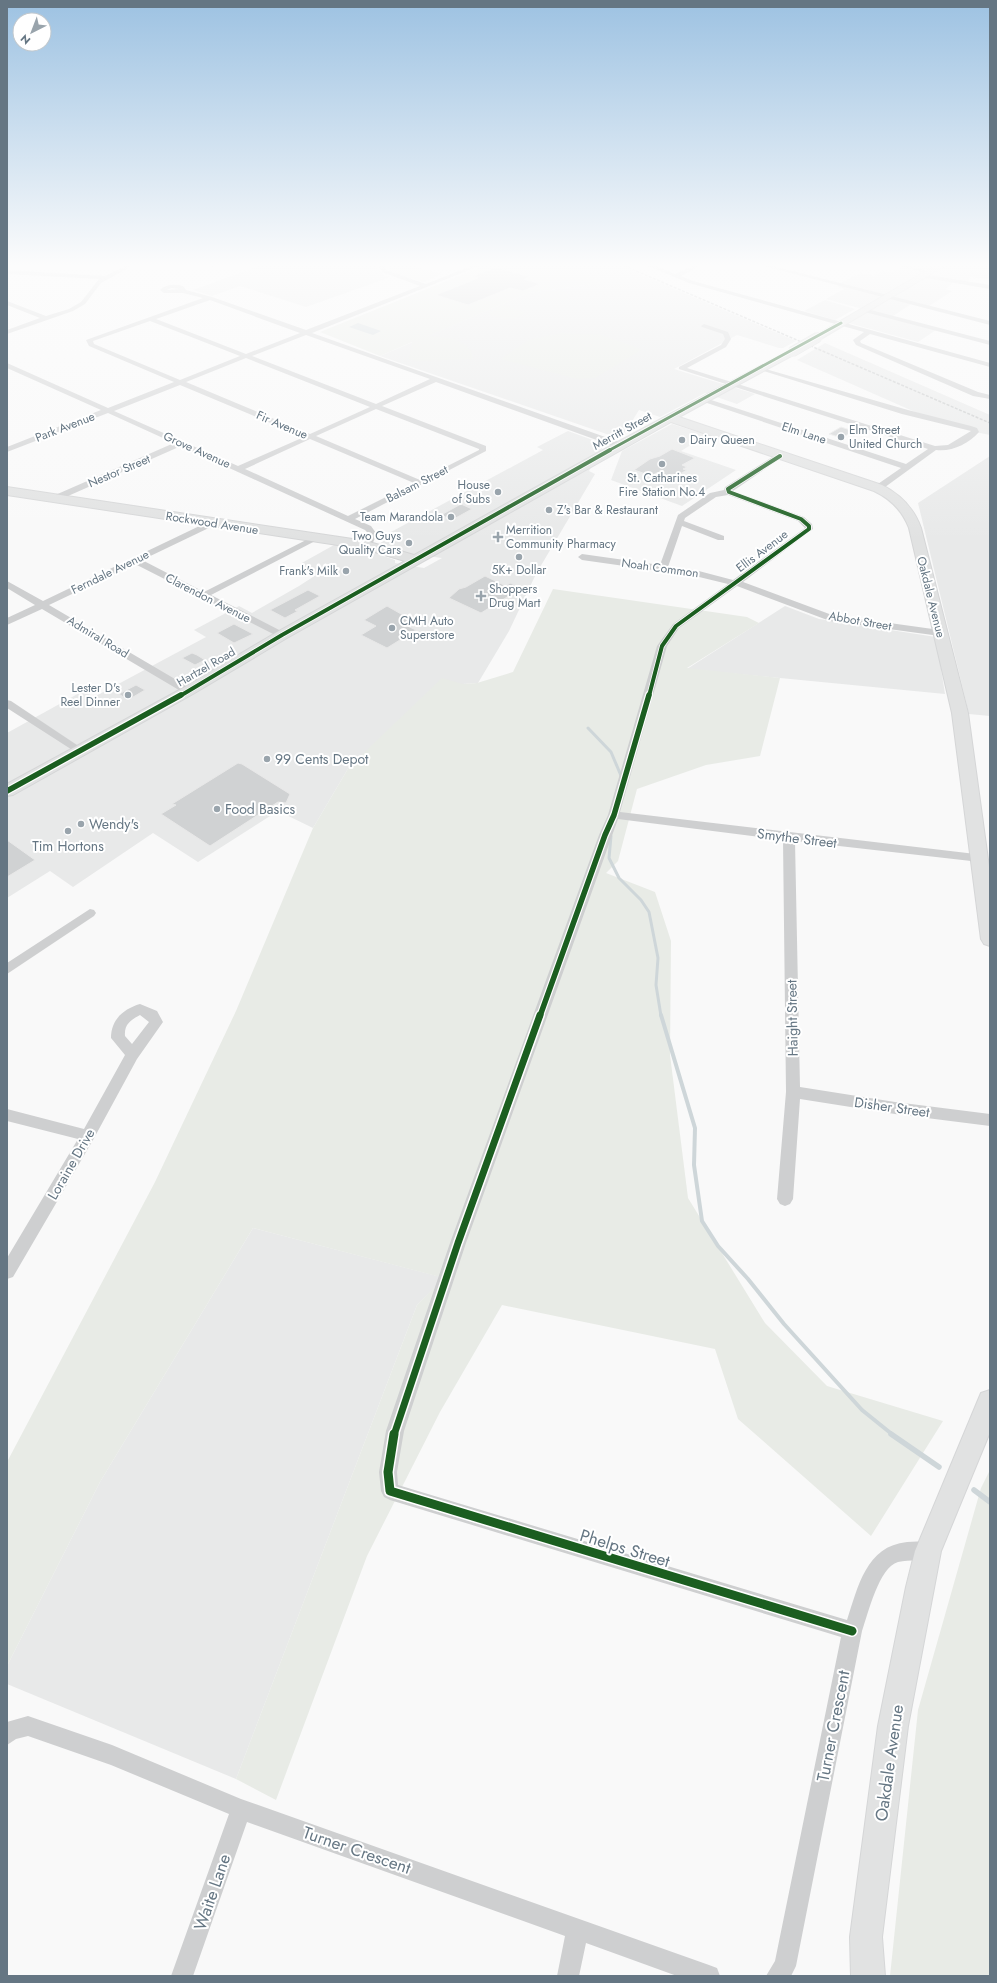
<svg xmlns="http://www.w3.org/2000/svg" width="997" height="1983" font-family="Jost,sans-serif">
<rect width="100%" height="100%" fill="#f9f9f9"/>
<path fill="#e8e9e9" d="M264,264H369L375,265L378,270L388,278L306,307L240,286L212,296L193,290Z
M569,264H616L796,341L783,348H779L737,335L674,369L755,394L737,404L705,393L660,417L639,410L621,439L380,356L528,293L600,283Z
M904,264H990V279L970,277L968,282L956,280L946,289L952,291L929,306L914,302L890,318L936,330L918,342L849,323L870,311L826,299L844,289L837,286L840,283L861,273L874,276L884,271L891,273L906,265Z
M825,300L855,309L835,320L804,311Z
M825,343L990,415V435L980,433L915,412L797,360Z
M672,424L707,435L681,451L736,470L682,506L611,480L622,451Z
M568,431L601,443L603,447L589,471L595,474L536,574L509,631L478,683L463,684L349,767L313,828L278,811L198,862L153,833L73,887L50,871L7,898V733L83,691L94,697L206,637L194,630L239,606L252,613L299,586L316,575L300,564L334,545L359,548L395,560V563L424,568L442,558L411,554L379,545L391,532L543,450L537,447Z
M990,456V716L969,714L918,503Z
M785,606L819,619L936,637L945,694L687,669Z
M253,1228L445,1278L417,1305L236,1779L7,1684V1666L100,1482Z"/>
<path fill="#e8ebe6" d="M392,264H406L442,274L424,282L392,273L388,266Z
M489,264H569L600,283L528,293L428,336C445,338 470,337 473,359L417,361L409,359L412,342L380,356L320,332Z
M563,290L571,296H567L569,299C559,301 551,302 541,298L539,293Z
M503,305L525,313C515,322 500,319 488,314Z
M562,333L601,335L636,347L641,350L595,378L577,379L501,359L528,340Z
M553,589L747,617L759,623L687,668L780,678L760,756L706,765L637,789L618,861L606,873L655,892L671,941L670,1055L688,1198L765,1323L827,1386L943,1421L871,1536L738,1419L715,1349L502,1305L440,1412L367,1556L276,1800L236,1779L417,1305L444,1278L253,1228L100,1482L7,1666V1462L155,1182L236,1011L313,828L349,767L442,678L463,684L477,683L513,672Z
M990,1470V1976H890L918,1710L981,1488Z"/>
<path fill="#ced6d9" d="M358,323L381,331L373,335L349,327Z"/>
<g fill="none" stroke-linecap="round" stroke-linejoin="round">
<path stroke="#ced6d9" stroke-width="3" d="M588,728L611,752L622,778
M611,836L609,858L619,878L641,900L649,912L658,958L656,985L661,1016"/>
<path stroke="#ced6d9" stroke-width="4" d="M661,1015L695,1128L694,1165L702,1221L718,1246L748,1279L784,1324L862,1410L893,1435"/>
<path stroke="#ced6d9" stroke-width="5.5" d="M891,1434L939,1467
M974,1490L990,1502"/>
</g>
<path fill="#d0d2d3" stroke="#e8e8e8" d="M496,267L530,277L524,279L540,284L523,291L510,288L468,305L436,295L478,278L473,276Z
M841,427L853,431L842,438L829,434Z
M672,449L695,458L682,465L687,467L683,469L687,470L673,478L656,473L652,476L634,470L650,459L660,456Z
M461,504L472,509L452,520L441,515Z
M485,576L506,586L510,583L522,588L481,613L449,598L459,589L466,587Z
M308,590L320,596L295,610L298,611L285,618L270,610Z
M387,606L410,619L403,624L416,630L387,648L361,635L376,626L364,620Z
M234,624L253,634L234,643L217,633Z
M192,653L197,655L205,660L195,665L182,658Z
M136,685L145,690L128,700L119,694Z
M238,763L242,764L290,794L286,803L278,802L210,846L161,814L176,805L172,804Z
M7,840L35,860L7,877Z"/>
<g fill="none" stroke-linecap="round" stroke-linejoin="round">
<defs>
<path id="secondary" d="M938,264H948L821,339L818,340L813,337Z
M792,349L795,350L797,352L795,354L679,417L882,485C901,495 914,508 921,528L968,713L990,874V946L984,944L981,939L952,713L909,528C902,510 891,499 874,491L671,422L287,638L193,694L13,795L7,796V784L183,688L277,632L405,561L364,549L7,495V487L366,541L414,555L610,446Z
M990,1390V1432L941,1551L908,1726L882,1937L885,1976H851L850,1937L878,1726L906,1587L915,1551L981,1393Z"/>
</defs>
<use href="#secondary" stroke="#d5d6d7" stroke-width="2"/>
<path fill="#cecfd0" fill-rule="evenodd" d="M129,264H136L101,283L85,304L73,311L7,334V330L40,318L7,305V301L46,316L69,309L81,302L99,279L7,274V270L105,276Z
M203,264H225L212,267Z
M382,264H388L385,267L386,270L426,284L476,264H484L312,333L622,443V447H616L436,382L382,406L486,446V451L355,519L371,526L376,533C375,539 373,546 366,548L362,545L367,539L368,533L365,530L181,446L59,500H53V496L174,443L108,413L7,452V447L101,410L7,368V363L108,408L174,382L89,346L86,340L203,298L183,293H164L160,290C166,284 174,284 183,286L186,290L212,297L306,330L420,286L382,272L379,267ZM171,288L180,289L167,290ZM210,300L300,333L246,354L156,319ZM150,321L240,356L180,380L94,344L93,341ZM306,335L430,379L376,404L252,356ZM246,358L370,407L310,434L186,382ZM180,385L304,437L238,466L114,411ZM376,409L479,449V450L420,480L316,436ZM310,439L414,483L348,516L245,469Z
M643,264H651L675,274L697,264H704L681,276L693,281L990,363V367L870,334L860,341L861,343L978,392L990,395V399L973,396L856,345L853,340L864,332L689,283Z
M756,264H765L990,321V325Z
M893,264H902L932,272L929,274Z
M922,274L990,285V289L920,277V275Z
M863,308L990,341V345L861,311L860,310Z
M704,324L728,332L731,339L726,347L687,368L935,446L948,445L971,431L902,414L757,369L762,368L908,410L971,426L977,428L979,432C968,444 952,452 936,450L881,490H875V486L901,468L698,400L705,398L906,464L928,449L679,369V367L721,345L725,339L723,334L702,327L701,326Z
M777,454L784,456L733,491L804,517L812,524L813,529L743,582L832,615L940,630L945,633L940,636L830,621L737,586L679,628L667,646L620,812L984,855L986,858L984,861L980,862L795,841L800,1087L895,1102L990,1114V1126L895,1114L800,1099L793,1199L790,1204L785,1206L780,1204L777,1199L786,1092L783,840L618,819L466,1243L404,1431L397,1472L398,1485L847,1620C858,1587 866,1546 907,1542C916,1541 926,1541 935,1544L937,1551L935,1558C923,1562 910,1559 898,1562C879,1567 868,1614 862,1631L796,1966L791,1976H766L775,1961L841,1637L390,1500L384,1497L381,1491L379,1472L386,1431L450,1243L599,835L608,815L657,646L673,624L728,584L695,576L582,560L578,557L582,554L660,565L678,515L710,493L724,490L725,487ZM728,495L798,521L805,528L733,580L695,570L668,567L682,526L718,540H724V536L684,521L685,518L716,497Z
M212,520L215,521V525L142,560L204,592L312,537L315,536L319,539L211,595L285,633L287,635L285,637H279L203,598H199L198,596L135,564L49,605L192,689L193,691L192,693H184L42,609L7,625V618L35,605L7,588V581L43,601Z
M7,700L11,701L86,751L85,753H77L7,708Z
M90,909L94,910L96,913L94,916L7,974V963Z
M140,1004L157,1011L163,1022L137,1059L93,1140L13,1277L7,1279V1258L78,1139L7,1121V1109L84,1129L125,1055L111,1038C111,1020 123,1009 140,1004ZM140,1015L149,1022L132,1044L125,1036C124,1024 131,1020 140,1015Z
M28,1716L112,1745L241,1799L709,1965L717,1968L720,1976H677L586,1943L579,1976H557L565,1936L247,1822L193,1976H171L229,1814L111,1765L28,1736L16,1739L7,1745V1722Z"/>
<use href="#secondary" fill="#e1e2e2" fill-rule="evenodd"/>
<path stroke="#c3c5c6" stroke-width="1.5" stroke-dasharray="3 1.5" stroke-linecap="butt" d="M620,264L990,423"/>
<defs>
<path id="secondary-bridge" d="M792,352L818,337"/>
</defs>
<use href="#secondary-bridge" stroke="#d5d6d7" stroke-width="11" stroke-linecap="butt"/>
<use href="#secondary-bridge" stroke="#e1e2e2" stroke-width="10"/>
<defs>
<path id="cycleway-far4" d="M608,451L841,323"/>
<path id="cycleway-far3" d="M180,696L282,635L610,450
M649,696L662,646L676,626L809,529V526L801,519L729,492L728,489L780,456"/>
<path id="cycleway-far2" d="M7,791L181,695
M540,1016L605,835L614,815L649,695"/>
<path id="cycleway-far1" d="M394,1435L458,1243L540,1015"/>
<path id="cycleway" d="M394,1434L388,1472L390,1491L852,1631"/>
</defs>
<use href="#cycleway-far4" stroke="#fff" stroke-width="4.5"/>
<use href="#cycleway-far3" stroke="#fff" stroke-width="5.5"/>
<use href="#cycleway-far2" stroke="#fff" stroke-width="8"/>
<use href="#cycleway-far1" stroke="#fff" stroke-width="10"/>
<use href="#cycleway" stroke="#fff" stroke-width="12"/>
<use href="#cycleway-far4" stroke="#1b5e20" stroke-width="3"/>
<use href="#cycleway-far3" stroke="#1b5e20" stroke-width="4"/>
<use href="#cycleway-far2" stroke="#1b5e20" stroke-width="5.5"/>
<use href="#cycleway-far1" stroke="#1b5e20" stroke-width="7"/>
<use href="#cycleway" stroke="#1b5e20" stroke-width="9"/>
</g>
<linearGradient id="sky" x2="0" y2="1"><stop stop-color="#9dc2e2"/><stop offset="0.49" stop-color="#fcfcfc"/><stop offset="1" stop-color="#fcfcfc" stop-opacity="0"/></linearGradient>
<rect width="997" height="541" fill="url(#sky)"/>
<g fill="#99a4ac" stroke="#fff" stroke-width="1.5">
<circle cx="841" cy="437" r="4"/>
<circle cx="682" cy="440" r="4"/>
<circle cx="662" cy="464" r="4"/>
<circle cx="498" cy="492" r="4"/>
<circle cx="549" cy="510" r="4"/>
<circle cx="451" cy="517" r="4"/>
<path d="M496 531h4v4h4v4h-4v4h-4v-4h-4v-4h4z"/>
<circle cx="409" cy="543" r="4"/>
<circle cx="519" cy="557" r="4"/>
<circle cx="346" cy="571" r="4"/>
<path d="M479 590h4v4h4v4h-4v4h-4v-4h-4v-4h4z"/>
<circle cx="392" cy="628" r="4"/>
<circle cx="128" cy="695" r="4"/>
<circle cx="267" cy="759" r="4"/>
<circle cx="217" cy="809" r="4"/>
<circle cx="81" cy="824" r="4"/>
<circle cx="68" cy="831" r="4"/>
</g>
<g text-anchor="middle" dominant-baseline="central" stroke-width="4" stroke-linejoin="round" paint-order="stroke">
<g font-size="12" fill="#657683" stroke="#fff">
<text transform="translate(282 425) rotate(23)">Fir Avenue</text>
<text transform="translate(65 427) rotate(-21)">Park Avenue</text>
<text transform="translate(622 431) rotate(-29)">Merritt Street</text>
<text transform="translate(804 433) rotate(18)">Elm Lane</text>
<text transform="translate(197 450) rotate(24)">Grove Avenue</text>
<text transform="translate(119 471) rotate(-23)">Nestor Street</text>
<text transform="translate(417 484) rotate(-27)">Balsam Street</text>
<text transform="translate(212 523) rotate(9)">Rockwood Avenue</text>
<text transform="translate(762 551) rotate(-37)">Ellis Avenue</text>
<text transform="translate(660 568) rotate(8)">Noah Common</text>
<text transform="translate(110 572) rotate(-26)">Ferndale Avenue</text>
<text transform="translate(931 597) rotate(76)">Oakdale Avenue</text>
<text transform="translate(208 598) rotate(27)">Clarendon Avenue</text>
<text transform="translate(860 621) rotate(10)">Abbot Street</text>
<text transform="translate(98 637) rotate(31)">Admiral Road</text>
<text transform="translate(206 667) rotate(-30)">Hartzel Road</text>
</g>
<g font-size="12" fill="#657683" stroke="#fff" text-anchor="start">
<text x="849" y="430">Elm Street<tspan x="849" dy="14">United Church</tspan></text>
<text x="690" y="440">Dairy Queen</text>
<text x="662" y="478" text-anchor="middle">St. Catharines<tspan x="662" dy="14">Fire Station No.4</tspan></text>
<text x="490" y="485" text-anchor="end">House<tspan x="490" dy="14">of Subs</tspan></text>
<text x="557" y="510">Z's Bar &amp; Restaurant</text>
<text x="443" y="517" text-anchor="end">Team Marandola</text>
<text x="506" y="530">Merrition<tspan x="506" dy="14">Community Pharmacy</tspan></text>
<text x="401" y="536" text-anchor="end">Two Guys<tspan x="401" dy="14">Quality Cars</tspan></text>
<text x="519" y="570" text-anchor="middle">5K+ Dollar</text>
<text x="338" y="571" text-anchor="end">Frank's Milk</text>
<text x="489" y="589">Shoppers<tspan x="489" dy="14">Drug Mart</tspan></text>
<text x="400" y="621">CMH Auto<tspan x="400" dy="14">Superstore</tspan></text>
<text x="120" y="688" text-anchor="end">Lester D's<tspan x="120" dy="14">Reel Dinner</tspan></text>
</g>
<g font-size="14" fill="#657683" stroke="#fff" text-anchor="start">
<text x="275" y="759">99 Cents Depot</text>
<text x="225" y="809">Food Basics</text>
<text x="89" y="824">Wendy's</text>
<text x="68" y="846" text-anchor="middle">Tim Hortons</text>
</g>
<g font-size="14" fill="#657683" stroke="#fff">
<text transform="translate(797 838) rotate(7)">Smythe Street</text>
<text transform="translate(792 1018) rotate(-91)">Haight Street</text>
<text transform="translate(892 1107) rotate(8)">Disher Street</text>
<text transform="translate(71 1164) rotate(-60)">Loraine Drive</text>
</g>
<g font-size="17" fill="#657683" stroke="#fff">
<text transform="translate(625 1548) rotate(17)">Phelps Street</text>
<text transform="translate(833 1726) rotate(-79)">Turner Crescent</text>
<text transform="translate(889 1763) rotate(-82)">Oakdale Avenue</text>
<text transform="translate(357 1850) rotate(19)">Turner Crescent</text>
<text transform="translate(212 1892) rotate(-71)">Waite Lane</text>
</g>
</g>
<rect width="997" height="1983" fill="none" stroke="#657683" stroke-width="16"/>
<g transform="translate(32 32) rotate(222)"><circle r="19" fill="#ffffff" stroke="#c1c8cd"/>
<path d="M0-3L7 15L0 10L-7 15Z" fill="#99a4ac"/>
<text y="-6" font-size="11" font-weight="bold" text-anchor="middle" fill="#657683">N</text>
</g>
</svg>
